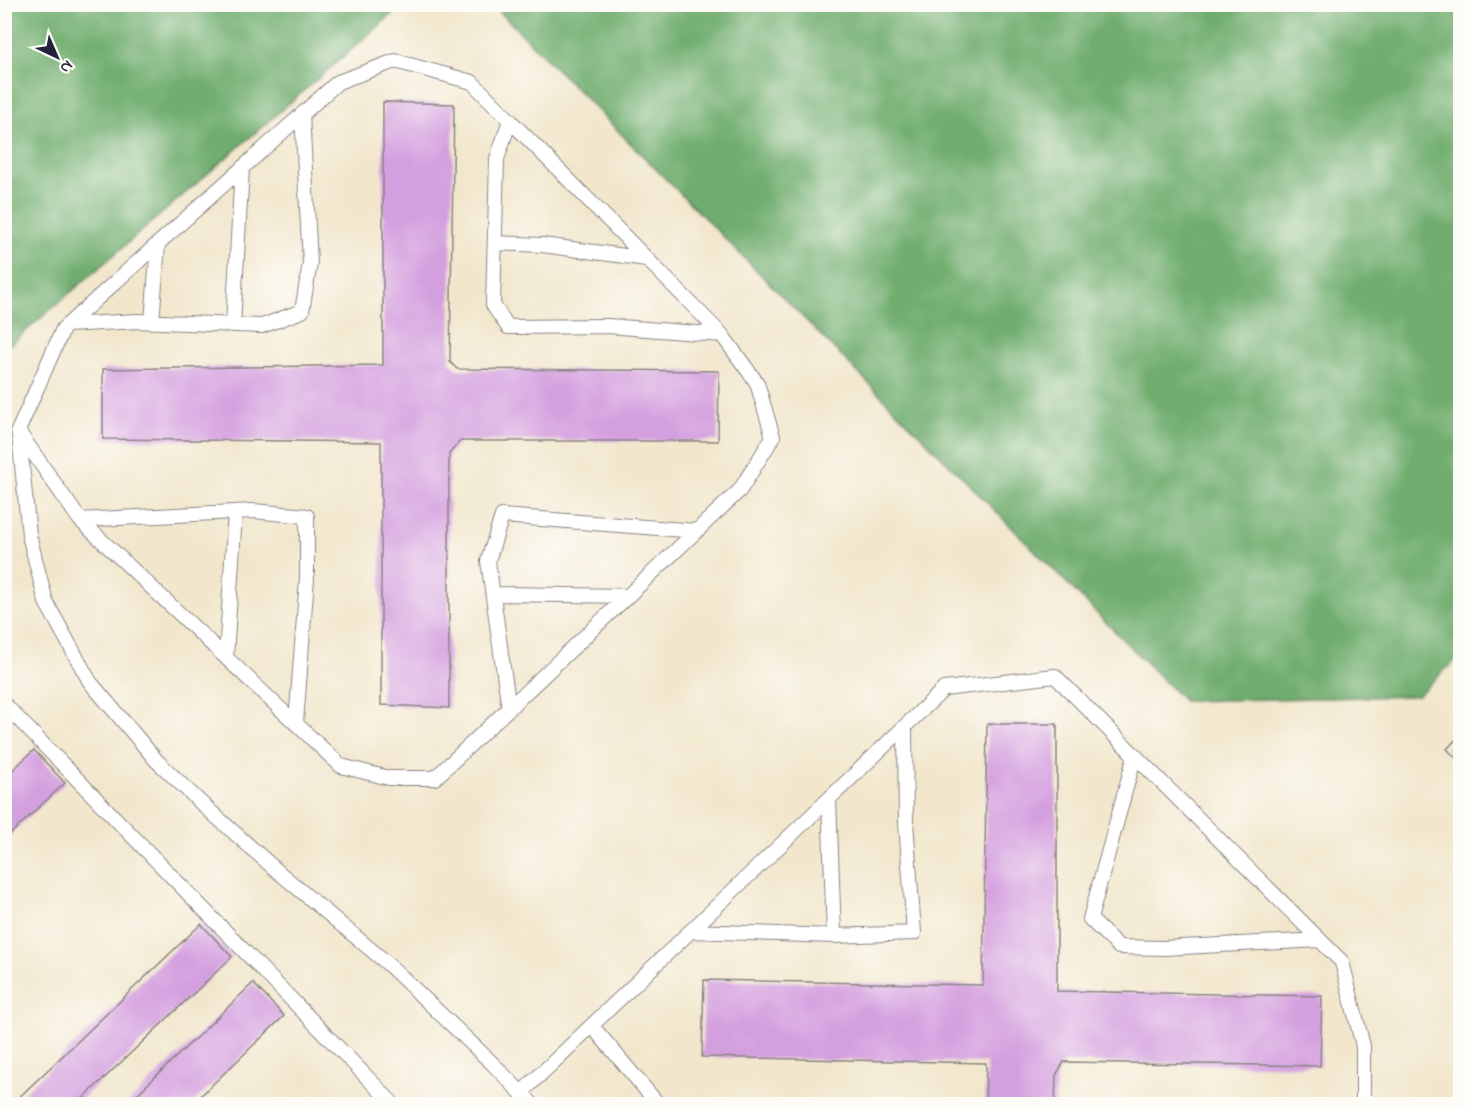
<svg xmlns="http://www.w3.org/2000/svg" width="1465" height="1109" font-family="'Indie Flower',sans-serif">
<rect width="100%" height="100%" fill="#fdfcf7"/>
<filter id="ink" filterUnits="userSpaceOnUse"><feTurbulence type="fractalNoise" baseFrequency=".0167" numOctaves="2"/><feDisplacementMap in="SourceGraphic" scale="12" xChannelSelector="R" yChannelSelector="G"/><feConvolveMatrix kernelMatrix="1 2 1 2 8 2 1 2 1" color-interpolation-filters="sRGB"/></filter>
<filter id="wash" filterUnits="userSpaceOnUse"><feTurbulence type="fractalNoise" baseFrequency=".008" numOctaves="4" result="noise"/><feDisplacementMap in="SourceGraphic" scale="24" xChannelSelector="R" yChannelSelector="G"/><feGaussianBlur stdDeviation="1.35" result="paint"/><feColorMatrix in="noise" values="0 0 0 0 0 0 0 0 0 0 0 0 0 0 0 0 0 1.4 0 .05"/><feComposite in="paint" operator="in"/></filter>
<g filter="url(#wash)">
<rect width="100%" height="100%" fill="#f2e7cd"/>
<path fill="#6fad6e" stroke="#486854" stroke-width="1.5" d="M5,4H403V5L5,349Z
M493,5H1460V656L1417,696L1184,701Z"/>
<g id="blocks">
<path fill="#d49fdf" d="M383,102L454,104L450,362L457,369L719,371L718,441H460L449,454V708L381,705V442L103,439V369L383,365Z
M987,724H1057V991L1322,996L1320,1066L1064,1062L1056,1075L1055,1104H985L986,1063L702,1057L704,980L983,985Z
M1460,735V762L1447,749Z
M34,750L65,783L4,840V778Z
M201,924L232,957L77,1104H12Z
M253,983L284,1016L192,1104H127Z"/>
</g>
</g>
<g filter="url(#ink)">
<use href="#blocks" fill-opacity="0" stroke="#8a8484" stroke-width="1.5"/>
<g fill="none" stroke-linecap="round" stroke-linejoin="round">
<defs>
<path id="lane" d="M395,61L472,82L722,335L757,383L773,437L740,490L435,778H389L341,766L80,520L18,431L63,329L338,82Z
M510,120L497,159L493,305L508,327L608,326L722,335
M495,243L542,245L647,259
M152,322L158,244
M67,325L137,321L262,326L302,311L310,263L302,114
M233,325L242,168
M19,435L29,535L46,602L90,682L156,760L201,803L275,869L388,964L493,1064L532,1104
M80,520L253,511L307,516V578L296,723
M493,594L628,596
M226,657L235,512
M4,704L393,1104
M509,709L488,561L502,516L697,531
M1135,755L1090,919L1119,947L1163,948L1320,940
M829,799L834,936
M691,931L834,936L914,933L906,822L905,727
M592,1026L658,1104
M521,1093L944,689L1055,676L1342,962L1363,1046V1104"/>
</defs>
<use href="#lane" stroke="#8a8484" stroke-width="16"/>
<use href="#lane" stroke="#fff" stroke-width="14"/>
</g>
</g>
<rect width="1465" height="1109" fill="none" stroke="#fdfcf7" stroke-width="24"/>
<g transform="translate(57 57) rotate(136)" stroke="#fdfcf7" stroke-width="4.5" paint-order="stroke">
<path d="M0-4.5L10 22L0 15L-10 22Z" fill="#22223b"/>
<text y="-9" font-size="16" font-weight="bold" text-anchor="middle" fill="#22223b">N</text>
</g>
</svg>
